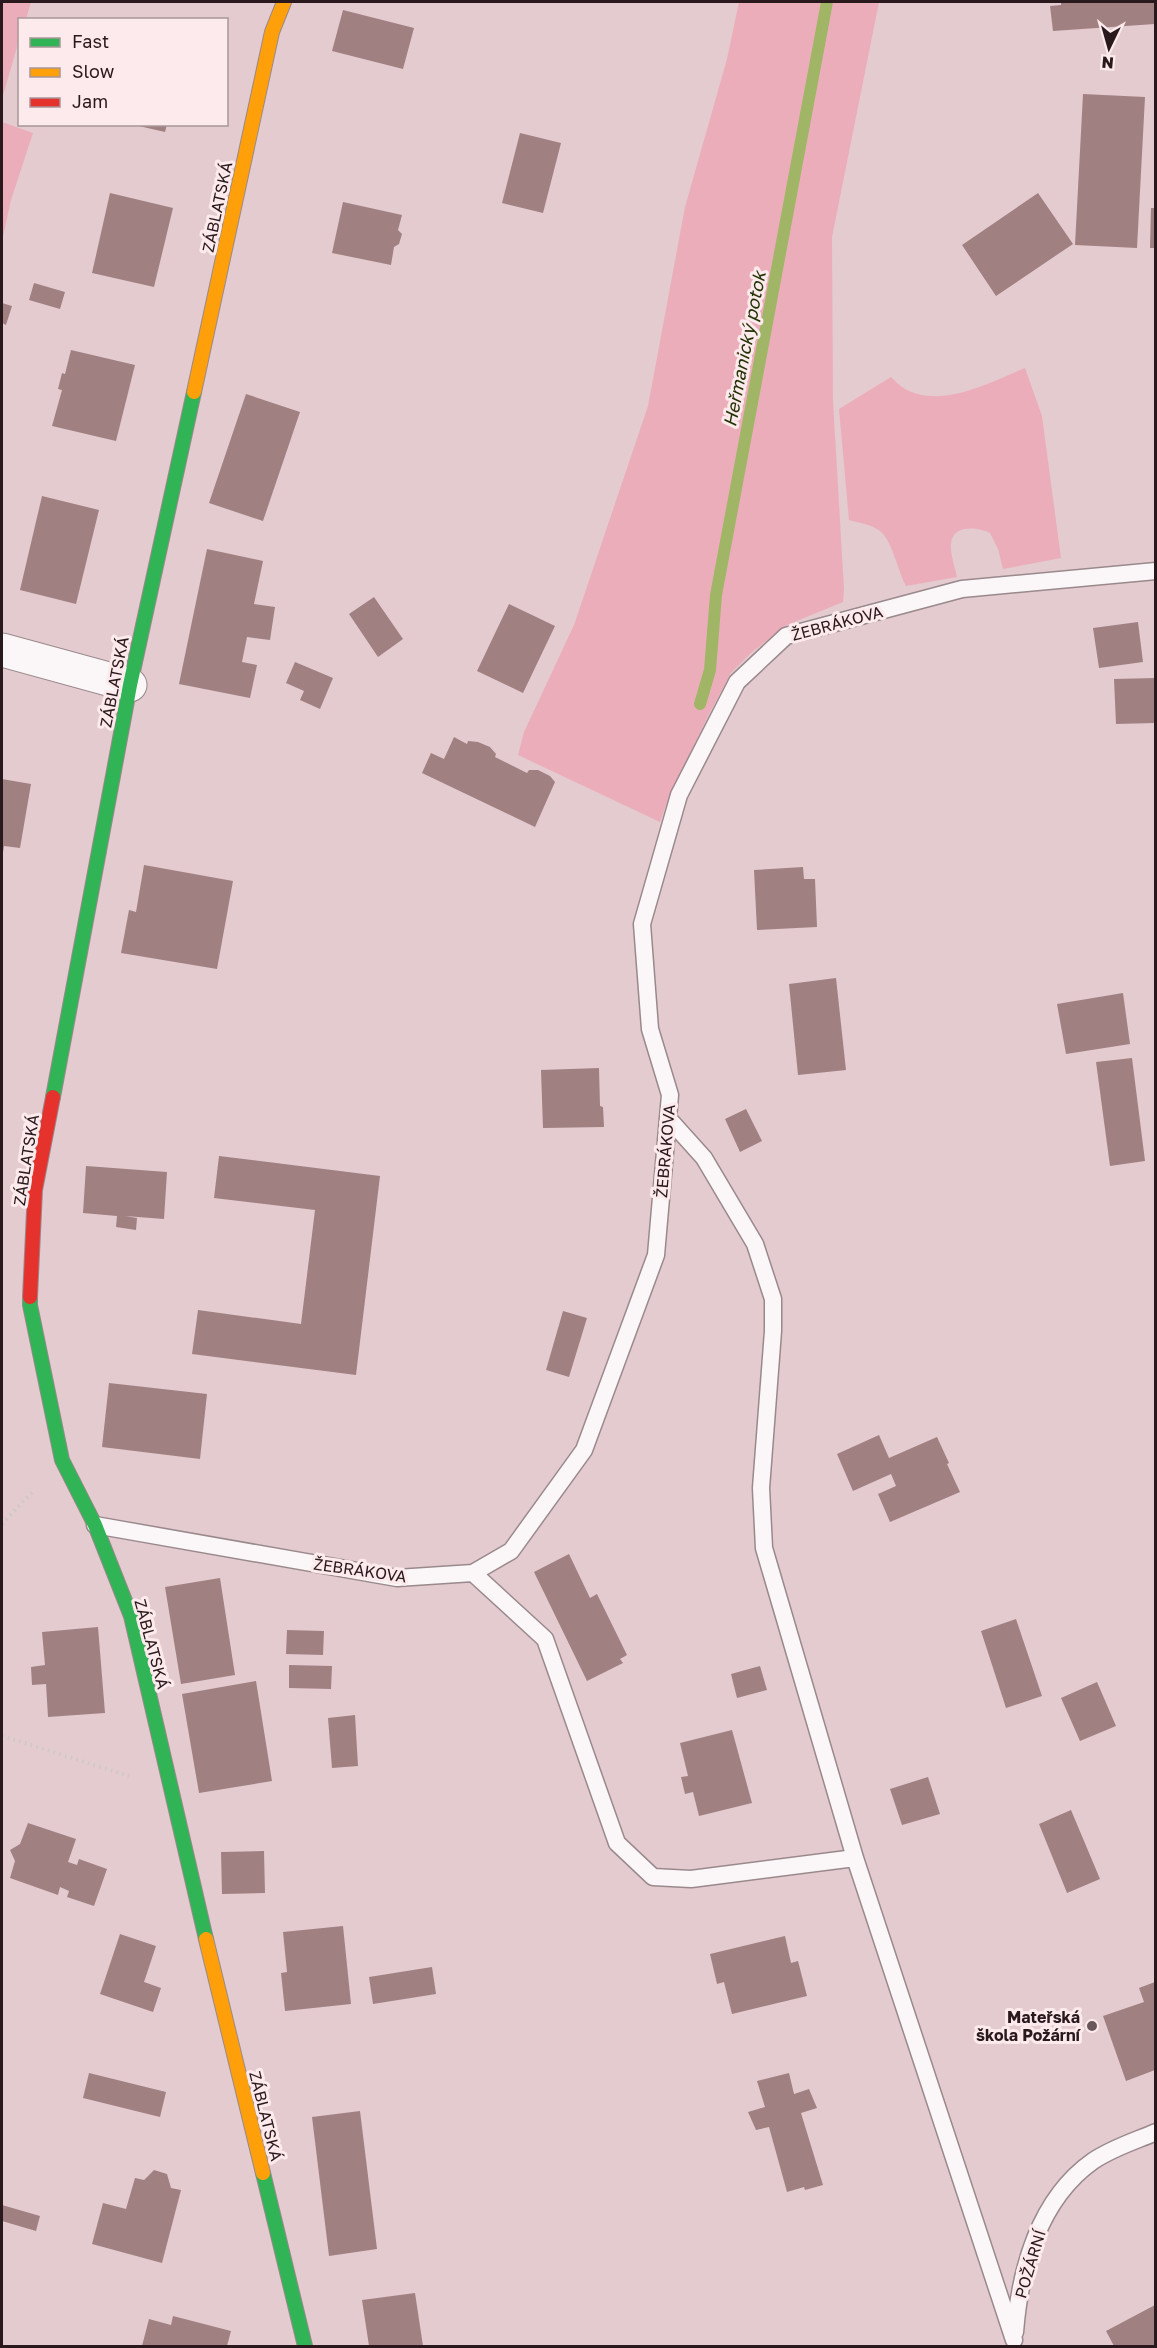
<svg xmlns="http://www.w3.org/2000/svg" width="1157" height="2348" font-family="'Golos Text',sans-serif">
<rect width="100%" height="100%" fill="#e3cbcf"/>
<path fill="#ecadba" d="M2,2H31L26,19L20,20L19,40L2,99Z
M739,2H879L832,237L833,401L844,589L843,602L787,625L752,652L731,673L708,716L667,802L660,822L518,755L524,732L574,625L648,406L685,207L727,59Z
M2,122L33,133L11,200L2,241Z
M1025,368L1042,416L1061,558L1003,569L998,549L990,533C978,527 952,524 951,544C950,554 955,567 957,577L906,586C898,571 892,540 880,531C871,524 859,523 849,520L839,409L891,377C895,381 900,386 905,389C942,409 991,382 1025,368Z"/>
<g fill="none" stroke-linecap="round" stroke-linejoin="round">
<path stroke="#a0b566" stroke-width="12" d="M700,704L710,670L716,595L827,2"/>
</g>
<path fill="#a18082" d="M1061,2H1155V24L1053,31L1050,6L1061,5Z
M343,10L414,28L403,69L332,51Z
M1083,94L1145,97L1137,248L1075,245Z
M130,124H167L165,132Z
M520,133L561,143L543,213L502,203Z
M110,193L173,208L154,287L92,273Z
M1038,193L1073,244L996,296L962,245Z
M343,202L402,215L398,230L402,234L399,244L394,247L391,265L332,253Z
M1151,208H1155V248H1150Z
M34,283L65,292L60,309L29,300Z
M2,303L12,306L6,325L2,323Z
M71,350L135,365L116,441L52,426L62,390L58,389L62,373L65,374Z
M246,394L300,412L263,521L209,503Z
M42,496L99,510L76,604L20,590Z
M207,549L263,561L254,604L275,607L270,640L247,637L242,662L257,665L250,698L179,684Z
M374,597L403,639L378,657L349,614Z
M509,604L555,626L523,693L477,671Z
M1138,622L1143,662L1099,668L1093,628Z
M295,662L333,678L320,709L300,700L304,691L286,683Z
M1155,678V723L1116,724L1114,679Z
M454,737L467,744L468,741L478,742L490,747L496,754L495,757L527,773L529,770H538L550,776L555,782L535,827L422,773L431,753L444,759Z
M2,779L31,784L20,848L4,846L3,852Z
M144,865L233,881L217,969L121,953L129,910L136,912Z
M803,867L804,879H815L817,927L757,930L754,870Z
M836,978L846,1070L798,1075L789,984Z
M1123,993L1130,1044L1066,1054L1057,1004Z
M1132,1058L1145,1161L1110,1166L1096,1062Z
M599,1068L600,1106L603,1107L604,1127L543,1128L541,1070Z
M746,1109L762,1141L740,1152L725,1119Z
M219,1156L380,1176L356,1375L192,1354L198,1310L301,1324L315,1210L214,1198Z
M86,1166L167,1172L164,1219L125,1216L137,1218L136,1230L116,1227L117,1216L83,1213Z
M563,1311L587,1318L569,1377L546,1370Z
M109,1383L207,1394L200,1459L102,1447Z
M879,1435L889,1458L937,1437L949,1463L947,1464L960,1492L890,1522L878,1494L896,1486L891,1474L853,1491L837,1454Z
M569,1554L590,1598L597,1594L627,1655L620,1659L623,1663L587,1681L534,1572Z
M220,1578L235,1675L181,1684L165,1587Z
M1016,1619L1042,1696L1006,1708L981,1631Z
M98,1627L105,1713L48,1717L46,1684L32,1685L31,1667L45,1665L42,1632Z
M287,1630L324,1631L323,1655L286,1654Z
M289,1665L332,1666L331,1689L289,1688Z
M760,1666L767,1690L737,1698L731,1674Z
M256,1681L272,1781L199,1793L182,1694Z
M1097,1682L1116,1726L1080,1741L1061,1698Z
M355,1715L358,1766L332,1768L328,1718Z
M732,1730L752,1803L699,1816L693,1792L685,1794L681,1777L688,1776L680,1743Z
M928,1777L940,1814L902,1825L890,1789Z
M1071,1810L1100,1879L1067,1893L1039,1824Z
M28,1823L76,1839L68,1862L77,1865L79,1859L107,1869L94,1906L67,1897L69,1891L60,1887L58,1895L10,1878L15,1861L10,1850L20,1844Z
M264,1851L265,1893L222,1894L221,1852Z
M343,1926L351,2004L285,2011L281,1973L287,1972L283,1932Z
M120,1934L156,1946L144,1982L161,1988L153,2012L100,1994Z
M785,1936L791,1963L798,1961L807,1996L732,2014L724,1982L717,1984L710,1954Z
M432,1967L436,1994L373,2004L369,1977Z
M1155,1982V2070L1126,2081L1103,2016L1144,2002L1139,1988Z
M89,2073L166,2092L160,2117L83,2098Z
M789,2073L794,2094L809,2089L817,2108L801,2113L823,2185L805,2190L804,2187L787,2192L769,2127L756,2130L748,2112L765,2107L757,2081Z
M360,2111L377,2249L329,2256L312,2117Z
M154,2170L167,2174L171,2188L181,2190L162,2263L92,2244L103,2203L126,2209L135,2178L144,2180Z
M2,2205L40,2216L36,2231L2,2221Z
M415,2293L423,2346H369L362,2300Z
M1155,2305V2346H1114L1106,2331Z
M173,2316L231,2331L227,2346H142L149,2319L171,2325Z"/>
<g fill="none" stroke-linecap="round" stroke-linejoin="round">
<defs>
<path id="lane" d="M668,1118L704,1158L755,1244L773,1299V1331L761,1488L764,1548L855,1858
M95,1525L397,1578L473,1573L511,1551L584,1450L656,1255L670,1095L650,1029L642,924L679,795L737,682L786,636L962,589L1156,571
M473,1573L545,1639L617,1843L653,1877L691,1879L855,1858L1014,2340
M1015,2332C1020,2269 1039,2199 1093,2161C1112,2148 1135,2141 1156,2132"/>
<path id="street" d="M2,650L130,685"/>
<path id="fast" d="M53,1097L130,685L194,392
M30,1297V1305L62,1460L95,1525L131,1616L206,1939
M263,2173L305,2346"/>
<path id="slow" d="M194,392L272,32L284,2
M206,1939L263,2173"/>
<path id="jam" d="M30,1297L35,1190L53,1097"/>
</defs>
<use href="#lane" stroke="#9a898c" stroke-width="19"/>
<use href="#street" stroke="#9a898c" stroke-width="35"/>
<use href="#fast" stroke="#9a898c" stroke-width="16"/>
<use href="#slow" stroke="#9a898c" stroke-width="16"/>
<use href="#jam" stroke="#9a898c" stroke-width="16"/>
<path stroke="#cec8c8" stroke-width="4" stroke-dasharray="1.5 4.5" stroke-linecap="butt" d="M2,1524L34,1490
M2,1736L129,1776"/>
<use href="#lane" stroke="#fbf7f8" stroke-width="16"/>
<use href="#street" stroke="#fbf7f8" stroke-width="33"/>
<use href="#fast" stroke="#30b455" stroke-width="14"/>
<use href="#slow" stroke="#ff9f0a" stroke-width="14"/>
<use href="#jam" stroke="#e5322d" stroke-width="14"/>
</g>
<circle fill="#6a575b" stroke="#fceaec" stroke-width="2" cx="1092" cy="2026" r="6"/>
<g text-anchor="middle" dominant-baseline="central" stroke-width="6" stroke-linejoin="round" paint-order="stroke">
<g font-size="16" fill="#29191c" stroke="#fceaec">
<text transform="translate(217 207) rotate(-78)">ZÁBLATSKÁ</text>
<text transform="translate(837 623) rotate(-15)">ŽEBRÁKOVA</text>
<text transform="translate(114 682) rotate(-79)">ZÁBLATSKÁ</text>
<text transform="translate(665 1151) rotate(-85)">ŽEBRÁKOVA</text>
<text transform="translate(26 1160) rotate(-81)">ZÁBLATSKÁ</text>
<text transform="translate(360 1570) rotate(8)">ŽEBRÁKOVA</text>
<text transform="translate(152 1644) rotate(75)">ZÁBLATSKÁ</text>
<text transform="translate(266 2116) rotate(76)">ZÁBLATSKÁ</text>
<text transform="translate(1030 2264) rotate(-73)">POŽÁRNÍ</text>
</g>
<g font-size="16" font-weight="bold" fill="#29191c" stroke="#fceaec" text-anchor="end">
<text x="1080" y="2017">Mateřská<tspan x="1080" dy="18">škola Požární</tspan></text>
</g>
<g font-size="18" font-style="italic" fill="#233304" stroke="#fceaec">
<text transform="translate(744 349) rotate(-79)">Heřmanický potok</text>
</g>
</g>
<rect width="1157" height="2348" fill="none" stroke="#29191c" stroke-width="6"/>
<rect x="18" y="18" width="210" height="108" fill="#fceaec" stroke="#a89699" stroke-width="1.5"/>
<rect x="30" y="38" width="30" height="9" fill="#30b455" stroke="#a89699" stroke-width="1.5"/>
<text x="72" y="48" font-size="18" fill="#29191c">Fast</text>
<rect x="30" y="68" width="30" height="9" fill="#ff9f0a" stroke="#a89699" stroke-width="1.5"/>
<text x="72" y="78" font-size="18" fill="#29191c">Slow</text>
<rect x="30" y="98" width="30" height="9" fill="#e5322d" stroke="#a89699" stroke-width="1.5"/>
<text x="72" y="108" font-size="18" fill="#29191c">Jam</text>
<g transform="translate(1109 48) rotate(185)" stroke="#fceaec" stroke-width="4.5" paint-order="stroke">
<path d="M0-4.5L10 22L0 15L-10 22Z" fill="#29191c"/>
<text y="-9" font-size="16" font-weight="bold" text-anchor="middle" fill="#29191c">N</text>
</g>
</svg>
